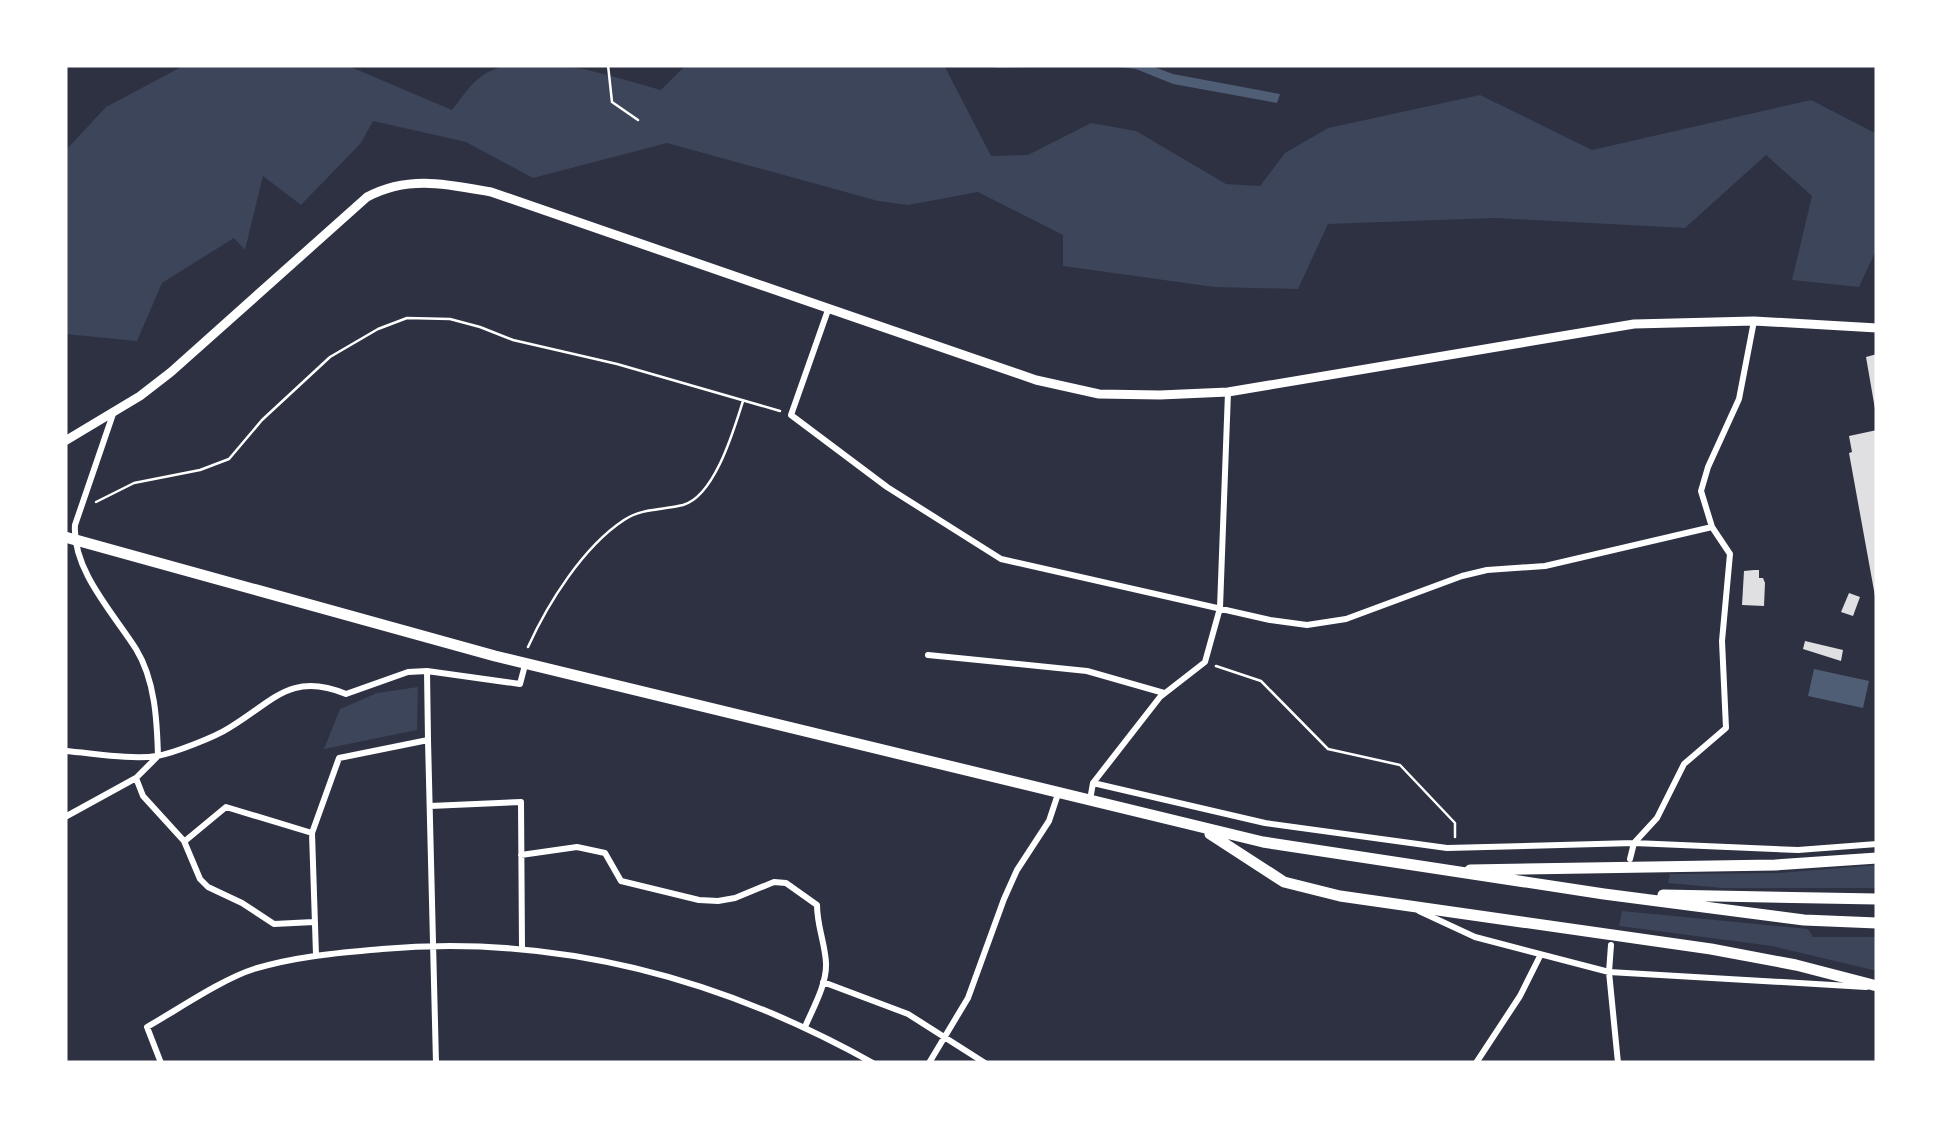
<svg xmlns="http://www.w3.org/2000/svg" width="1942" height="1128" font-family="'Exo 2',sans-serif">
<rect width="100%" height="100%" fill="#2d3142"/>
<path fill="#3c4559" d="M185,65H346L452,110C460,100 468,87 478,79C521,43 613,77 661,90L686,65L945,67L991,156L1028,155L1091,123L1136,131L1226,184L1260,186L1285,153L1328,128L1480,95L1592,150L1811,100L1877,134V248L1859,287L1792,280L1812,196L1766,155L1685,228L1495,218L1328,224L1298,289L1214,287L1063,266V235L978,192L908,205L878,201L667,143L533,178L466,142L373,121L361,143L301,205L263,176L245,250L234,238L162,283L137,341L65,334V151L106,107Z
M418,687L417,730L324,749L340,709L377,693Z
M1877,865V888H1723L1668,883L1670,874L1779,873Z
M1622,911L1808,929L1813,937H1877V971L1772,946L1619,926Z"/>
<path fill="#4f5d75" d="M980,65H1149L1173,74L1280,94L1277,103L1173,84L1136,69L1102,65L998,68Z
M1814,669L1869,681L1863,708L1808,696Z"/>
<path fill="#e0e0e3" d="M1877,354V408L1875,409L1866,357Z
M1877,430V596H1875L1849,453L1852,452L1849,436Z
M1754,570H1759V578H1763L1765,583L1764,606L1742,605L1744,571Z
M1849,593L1860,597L1853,616L1841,612Z
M1805,641L1843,650L1841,661L1803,649Z"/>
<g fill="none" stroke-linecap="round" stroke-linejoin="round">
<path stroke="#fff" stroke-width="2.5" d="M608,65L612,102L638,120
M96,502L134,483L200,470L229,459L262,420L330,357L378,329L407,318L450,319L480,327L513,340L617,364L780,411
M528,647C548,603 583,547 624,520C642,508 663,510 683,505C715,496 734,429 743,401
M1216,666L1261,681L1328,749L1400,765L1455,823V837"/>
<path stroke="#fff" stroke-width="6" d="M828,310L791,415L887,487L1001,559L1270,620L1307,625L1346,619L1462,576L1487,570L1545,566L1712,527
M928,655L1087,671L1164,693
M427,671L428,740
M65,751C92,753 131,760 157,756C174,753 215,737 229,728C273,702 290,671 346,694L408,672L427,671L520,684L525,665
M136,778L143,796L184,841L200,879L208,887L242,903L274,924L314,922
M1093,783L1265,823L1447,848L1634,843L1798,850L1877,844
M1090,800L1093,783L1160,697L1205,662L1220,608L1228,392
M430,806L521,802L522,948
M65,817L136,778L158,756C157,720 155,680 136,649C114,614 72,570 75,525L113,414
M185,841L226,807L312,833
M521,855L577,847L605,853L621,881L699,900L718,901L735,898L774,882L786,883L817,905C817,926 825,943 826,963C827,984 813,1008 805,1027
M1630,859L1634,843L1657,818L1684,764L1726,728L1722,641L1730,554L1712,527L1701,491L1708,467L1739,399L1754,321
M1419,911L1475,937L1609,972L1866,987
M1611,945L1609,972L1618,1063
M316,955L312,833L339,758L428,740L436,1063
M823,982L908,1014L985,1063
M161,1063L147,1027C177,1010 222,979 254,969C296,956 339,953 382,949C556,934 721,978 873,1063
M929,1063L968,998L1004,899L1017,870L1049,821L1058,794
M1476,1063L1520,996L1540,956"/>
<path stroke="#fff" stroke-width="9" d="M65,441L140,396L171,372L367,197C408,175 447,184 491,192L1036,380L1099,394L1160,395L1228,392L1634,324L1754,321L1877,328"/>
<path stroke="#fff" stroke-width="11" d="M65,537L495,656L1263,842L1604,894L1804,920L1877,923
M1210,834L1284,882L1340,896L1711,949L1796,965L1877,986
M1470,870L1775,865L1877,858
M1663,895L1877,899"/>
</g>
<rect width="1942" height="1128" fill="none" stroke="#ffffff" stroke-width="135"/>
</svg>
